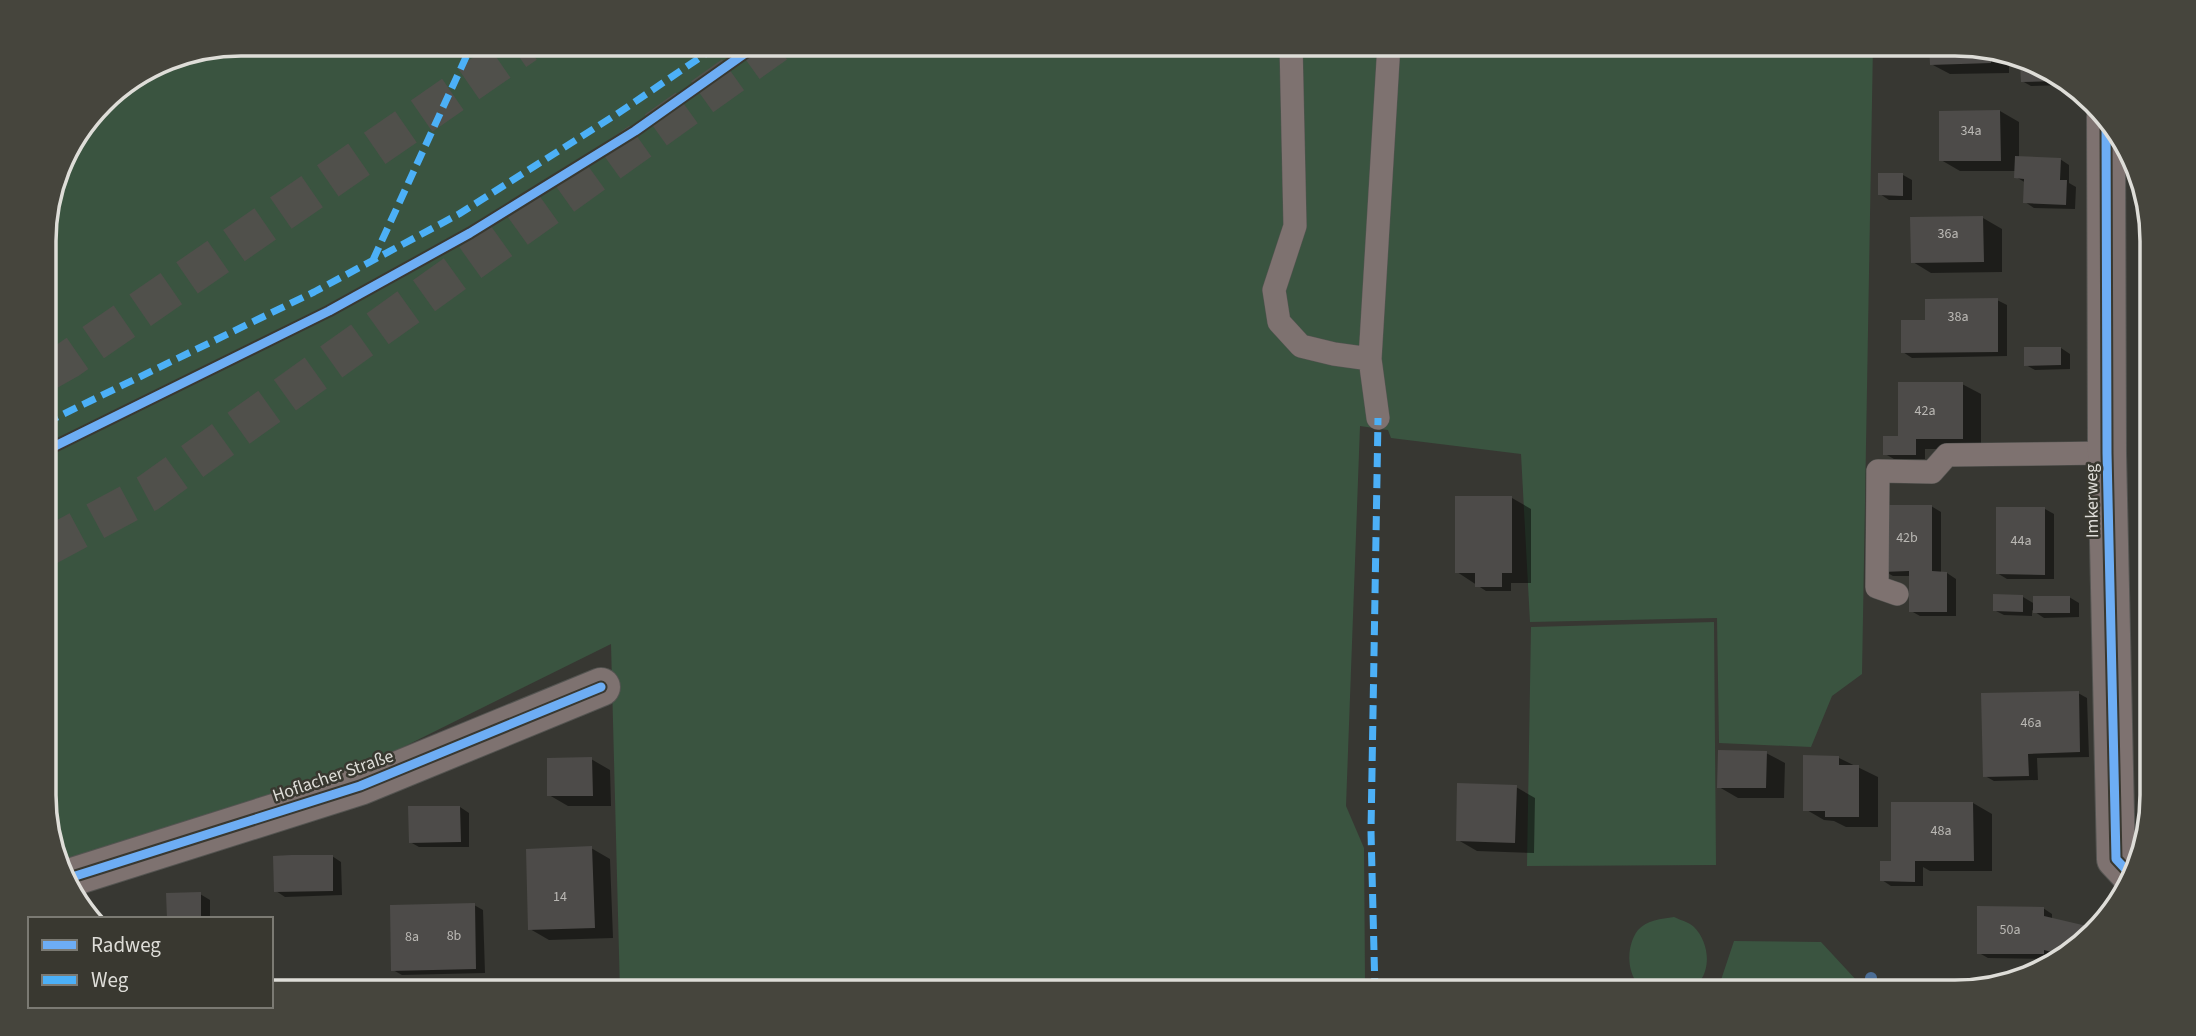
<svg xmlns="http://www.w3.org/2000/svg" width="2196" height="1036" font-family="'Source Sans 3',sans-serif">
<rect width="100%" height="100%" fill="#373732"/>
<path fill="#3a5440" d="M241,44H1873L1862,674L1832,696L1811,747L1719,743L1717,618L1530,622L1521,454L1391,438L1388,430L1360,426L1346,806L1364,848L1365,980L1519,982L1520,992H620L611,644L359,769L64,865L45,821L44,228L64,153L111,93L166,59Z
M1714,622L1716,865L1527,866L1531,627Z
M1674,917C1680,920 1689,922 1694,927C1712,945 1713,982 1685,992C1675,992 1661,994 1651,992C1626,985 1624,948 1638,930C1647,920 1661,919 1674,917Z
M1734,941L1821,942L1859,983H1995L1968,992H1717Z"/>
<path fill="#0007" d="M1931,44H1955L2032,59L2009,60V73L1950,74L1931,64Z
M2022,65H2038L2065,85L2031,86L2022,81Z
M2000,111L2019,122V158L2060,159L2069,165V183L2076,187L2075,209L2034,208L2025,202L2026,183L2016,177V171H1960L1941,160Z
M1903,175L1912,180V200H1889L1880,194Z
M2150,215H2151V269L2149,268Z
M1983,218L2002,229V272L1931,273L1913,262Z
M1997,300L2007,305V356L1912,358L1903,352L1927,322Z
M2061,348L2070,354V369L2035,370L2026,365Z
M1962,384L1981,394V449H1925V459H1894L1885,454Z
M2150,402H2151V441L2150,440Z
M1512,498L1531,509V583H1511V591H1486L1457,572Z
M1931,506L1941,512V573H1947L1956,579V616H1920L1911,611V576H1893L1884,571Z
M2045,509L2054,514V579H2007L1997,573Z
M2023,597L2035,604L2069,597L2079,603V617L2044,618L2032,610V616L2004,615L1994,610Z
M2078,693L2087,698L2089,757L2037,758L2038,780L1994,781L1985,776Z
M1766,753L1785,763L1784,798H1738L1719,787Z
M1839,758L1878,777V827H1846L1834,821L1824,820L1805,809Z
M591,759L610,770L611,806H568L549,795Z
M1516,787L1535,798L1534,853L1477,851L1458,840Z
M1973,803L1992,814V871H1930L1923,867V886H1891L1882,880L1893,863Z
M460,807L469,813V847H419L410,842Z
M591,848L610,859L613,938L549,940L530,929Z
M332,856L341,862L342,895L285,897L276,891Z
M200,894L210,900V919H168Z
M474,905L483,910L485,973L402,975L393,970Z
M2043,908L2052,914V920L2090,929L2066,958L2052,954V959L1988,958L1979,953Z
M90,917H121L124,919H90Z
M320,986H335L347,992H320Z
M271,989H279L285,992H271Z"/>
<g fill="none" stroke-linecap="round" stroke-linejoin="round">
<path stroke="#4c6e96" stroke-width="12" d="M1871,978V992"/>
</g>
<path fill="#4d4b49" d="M1929,44H1955L2009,56H1991V63L1930,65Z
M2036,63L2059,81L2021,82L2020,64Z
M2000,110L2001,161H1939V111Z
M2015,156L2061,158L2060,180H2067L2066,205L2023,203L2024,179L2014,178Z
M1878,173H1903V196L1878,195Z
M1983,216L1984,262L1911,263L1910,217Z
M2151,291V338H2143V292Z
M1998,298V352L1901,353V320H1925V299Z
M2024,347H2061V365L2024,366Z
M1898,382H1963V439H1916V455H1883V436H1898Z
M1455,496H1512V573H1502V587H1475V573H1455Z
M1882,505H1932V571L1947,572V612H1909V571L1882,572Z
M1996,507H2045V575L1996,574Z
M1993,594L2023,595V612L1993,611Z
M2033,596H2070V613H2033Z
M2079,691L2080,752L2028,754L2029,776L1983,777L1981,693Z
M1718,750L1767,751L1766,788H1717Z
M1803,755L1839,756V765H1859V817H1825V811H1803Z
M592,757L593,796H547V758Z
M1457,783L1517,785L1515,843L1456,841Z
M1891,802H1973L1974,861H1915V882L1880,881V861H1891Z
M408,806H460L461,842L409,843Z
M592,846L595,928L528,930L526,849Z
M291,855H333V891L274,892L273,856Z
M201,892V919H167L166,893Z
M475,903L476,969L391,971L390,905Z
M1977,906L2044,907V916L2091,927L2067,956L2044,950V954H1977Z
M318,984H336V992H319Z"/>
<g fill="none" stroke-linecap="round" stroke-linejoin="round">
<path stroke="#50504b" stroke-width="38" stroke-dasharray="38 19" stroke-linecap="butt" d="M45,373L68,360L526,44
M45,548L148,493L776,44"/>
<defs>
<path id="service" d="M1291,44L1295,226L1274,290L1279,322L1301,346L1334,354L1370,359
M1378,418L1370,359L1389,44
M1897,594L1877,587L1878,471L1932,472L1947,455L2107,453"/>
<path id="minor" d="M2106,117L2107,453L2116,859L2131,875H2134
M69,878L360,786L601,687"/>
</defs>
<use href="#service" stroke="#545451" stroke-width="24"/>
<use href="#minor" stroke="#545451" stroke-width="40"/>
<use href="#service" stroke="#7e7270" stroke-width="23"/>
<use href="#minor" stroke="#7e7270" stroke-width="38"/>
<path stroke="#4cb0f7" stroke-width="7" stroke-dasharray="14 7" stroke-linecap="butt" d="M373,260L472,44
M45,423L314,292L459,214L617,114L720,44
M1375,992L1371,831L1378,418"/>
<defs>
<path id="cycleway" d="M2106,117L2107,453L2116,859L2131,875H2134
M45,451L329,311L470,233L635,131L758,44
M69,878L360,786L601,687"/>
</defs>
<use href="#cycleway" stroke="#393830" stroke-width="13"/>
<use href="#cycleway" stroke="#6dadf4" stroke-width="9"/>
</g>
<g text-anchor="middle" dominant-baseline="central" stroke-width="5" stroke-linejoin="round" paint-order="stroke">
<g font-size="14" fill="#bab8b4">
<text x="1971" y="131">34a</text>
<text x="1948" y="234">36a</text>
<text x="1958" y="317">38a</text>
<text x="1925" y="411">42a</text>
<text x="1907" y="538">42b</text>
<text x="2021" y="541">44a</text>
<text x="2031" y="723">46a</text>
<text x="1941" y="831">48a</text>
<text x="560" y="897">14</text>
<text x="2010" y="930">50a</text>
<text x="454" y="936">8b</text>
<text x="412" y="937">8a</text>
</g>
<g font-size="18" fill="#deddd8" stroke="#393830">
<text transform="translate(2092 501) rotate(-91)">Imkerweg</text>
<text transform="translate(333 776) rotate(-19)">Hoflacher Straße</text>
</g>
</g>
<path d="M0 0H2196V1036H0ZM241 56H1955A185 185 0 0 1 2140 241V795A185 185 0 0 1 1955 980H241A185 185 0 0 1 56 795V241A185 185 0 0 1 241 56Z" fill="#46453d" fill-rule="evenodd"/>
<path fill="none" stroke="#deddd8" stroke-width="3.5" d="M241 56H1955A185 185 0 0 1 2140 241V795A185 185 0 0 1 1955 980H241A185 185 0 0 1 56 795V241A185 185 0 0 1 241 56Z"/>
<rect x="28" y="917" width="245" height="91" fill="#393830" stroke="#7b7a73" stroke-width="2"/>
<rect x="42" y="940" width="35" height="10" fill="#6dadf4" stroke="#7b7a73" stroke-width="2"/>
<text x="91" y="952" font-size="21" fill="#deddd8">Radweg</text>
<rect x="42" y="975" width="35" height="10" fill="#4cb0f7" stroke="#7b7a73" stroke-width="2"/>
<text x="91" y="987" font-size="21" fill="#deddd8">Weg</text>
</svg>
